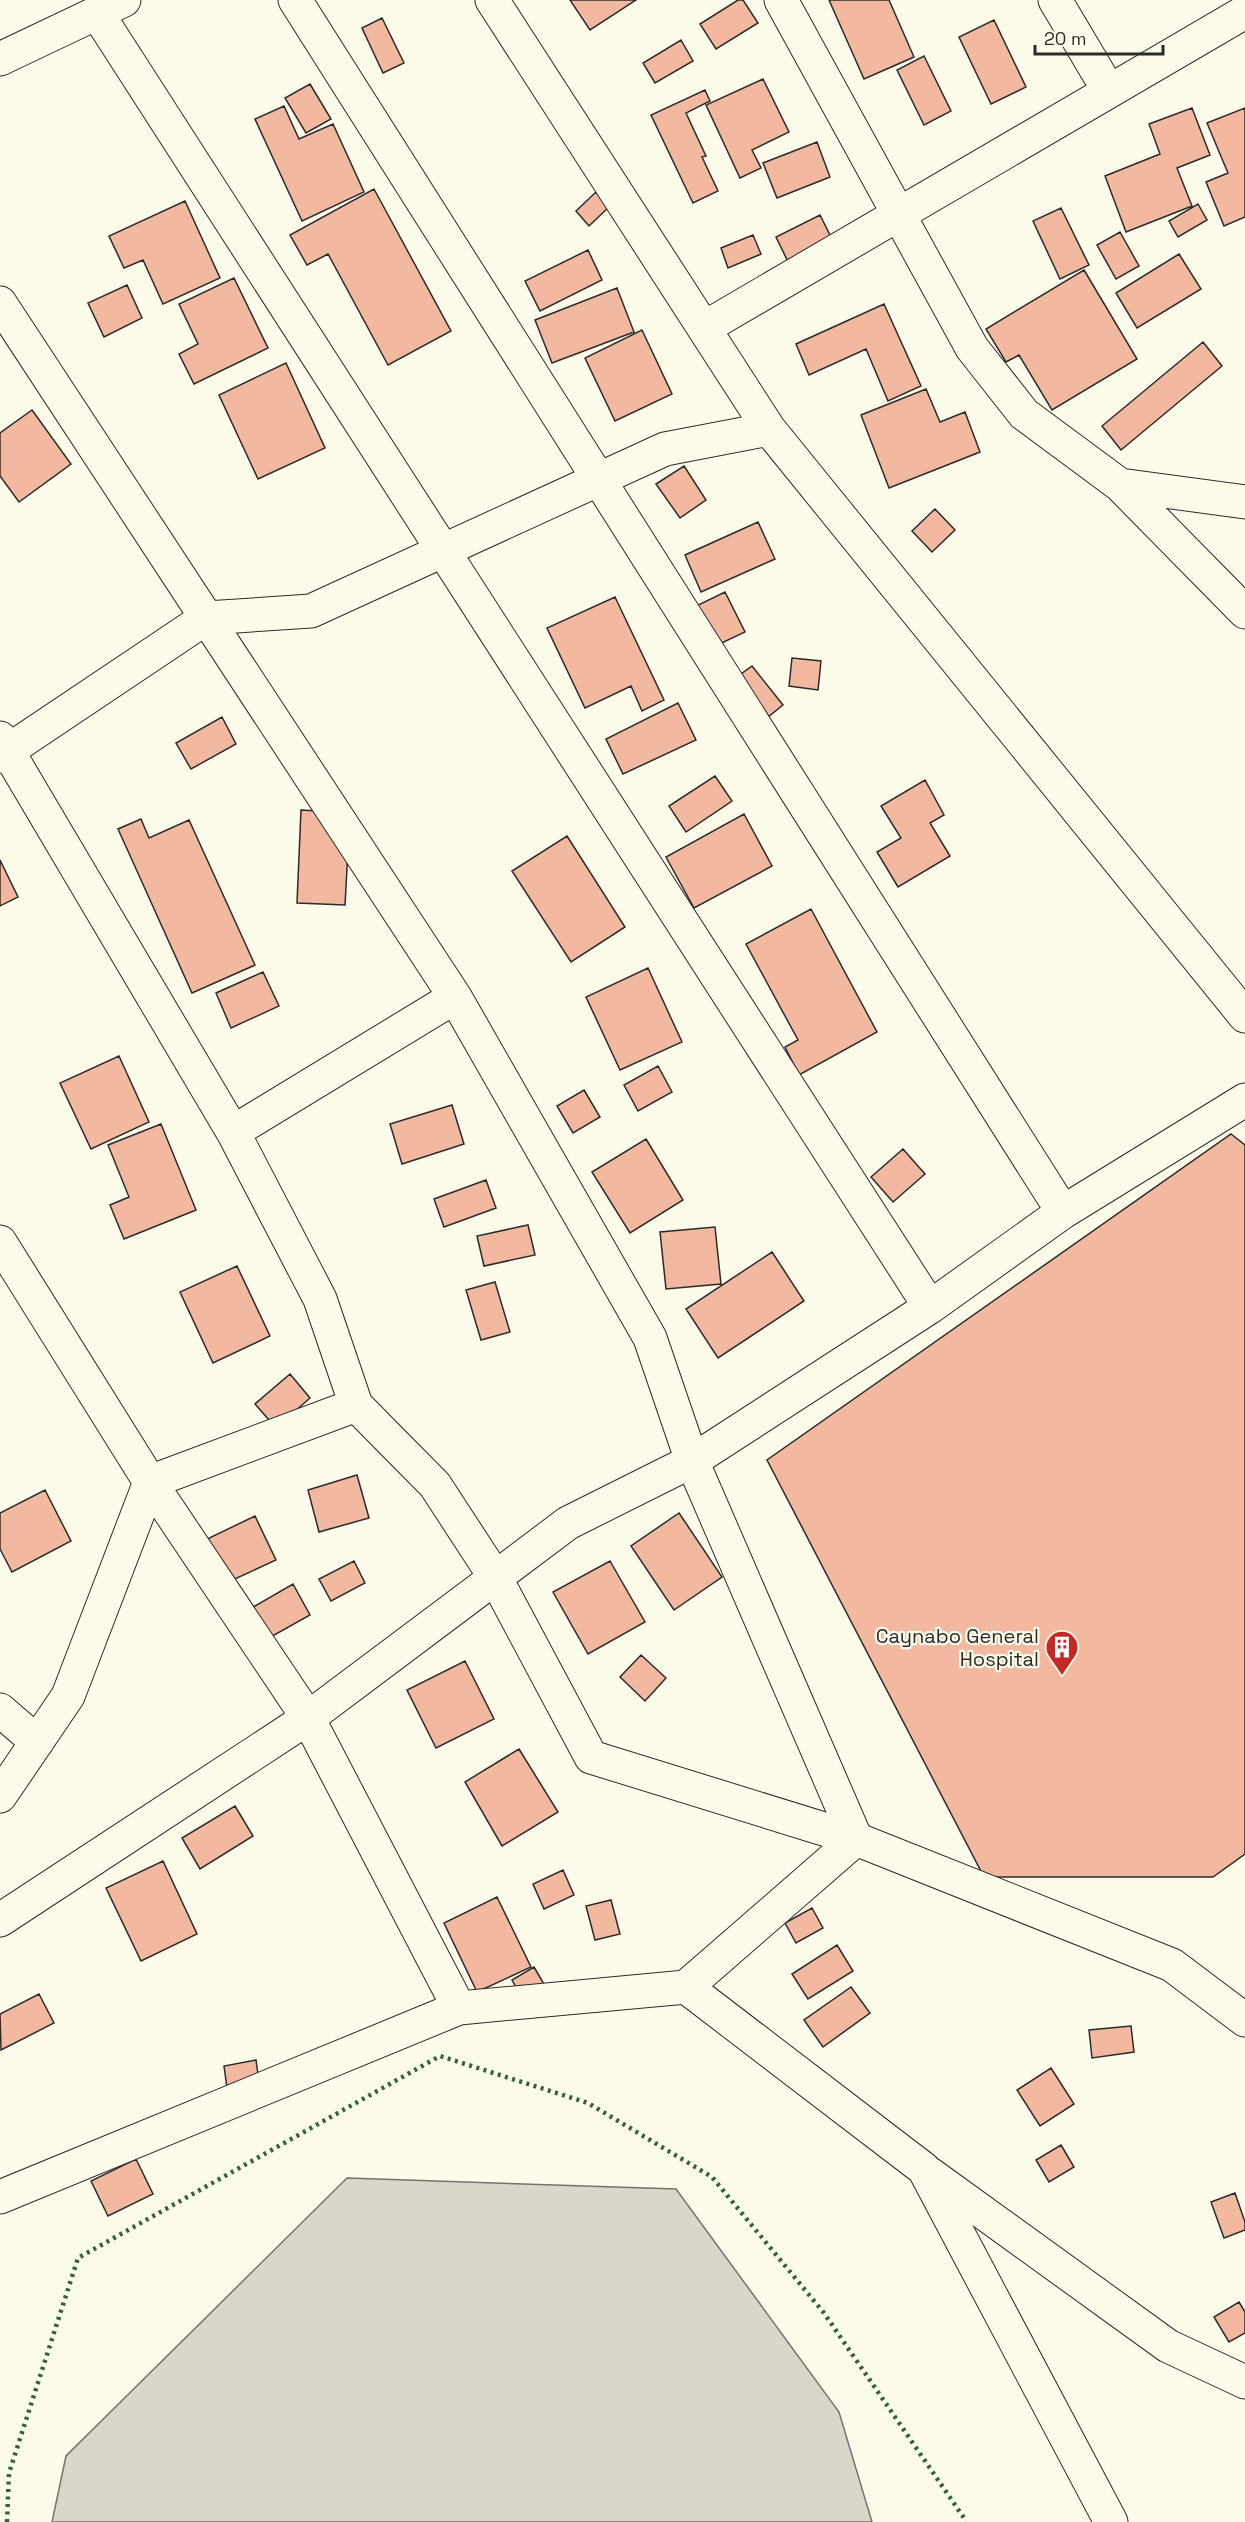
<svg xmlns="http://www.w3.org/2000/svg" width="1245" height="2522" font-family="'Space Grotesk',sans-serif">
<rect width="100%" height="100%" fill="#fdfbea"/>
<path fill="#d8d7c9" stroke="#74746e" stroke-width="1.5" d="M347,2178L676,2189L839,2412L872,2522H52L66,2456Z"/>
<path fill="#f2b8a0" stroke="#2b2b2b" stroke-width="1.5" d="M570,0H636L590,30Z
M738,0H743L758,23L716,49L700,24Z
M829,0H889L914,57L864,79Z
M382,18L404,63L383,73L362,28Z
M994,20L1026,87L991,104L959,37Z
M681,40L693,61L655,83L643,63Z
M924,56L951,111L924,125L897,70Z
M763,79L789,132L752,150L761,168L740,178L706,105Z
M310,84L331,119L306,133L285,98Z
M705,90L710,101L686,113L706,156L702,157L718,191L693,203L651,115Z
M284,106L299,139L333,124L364,192L302,221L255,119Z
M1192,108L1210,155L1177,168L1192,206L1126,232L1105,176L1160,154L1149,124Z
M1245,108V217L1224,226L1206,182L1228,173L1207,123Z
M817,142L830,177L777,198L763,163Z
M374,189L451,331L388,365L328,254L307,265L290,235Z
M596,192L609,207L589,226L576,211Z
M185,201L220,278L163,304L143,260L124,268L109,236Z
M1198,204L1207,220L1178,237L1169,221Z
M1061,208L1089,265L1060,279L1033,221Z
M820,215L836,247L792,270L776,237Z
M1120,232L1139,266L1116,279L1097,245Z
M753,235L761,254L728,268L721,248Z
M588,250L602,280L540,311L525,281Z
M1179,254L1201,289L1137,328L1116,293Z
M1084,270L1137,359L1052,410L1019,355L1006,362L986,329Z
M234,278L268,348L194,384L179,354L198,344L179,304Z
M127,285L142,318L104,337L88,303Z
M617,288L634,332L552,363L535,320Z
M884,304L921,386L888,401L866,349L809,375L796,344Z
M642,330L672,394L615,421L585,358Z
M1203,342L1222,366L1121,450L1102,426Z
M286,363L325,448L258,479L219,395Z
M926,389L940,422L965,412L980,452L889,488L861,415Z
M32,410L71,464L19,502L0,476V433Z
M684,466L706,500L680,518L656,484Z
M935,509L955,530L932,552L912,531Z
M758,522L775,559L701,592L685,555Z
M725,592L745,632L709,649L690,609Z
M615,597L664,700L642,711L631,686L585,708L547,628Z
M792,658L821,661L818,690L789,686Z
M752,666L783,705L762,722L730,682Z
M678,703L696,740L623,774L606,739Z
M222,717L236,744L191,769L176,743Z
M715,776L732,801L686,832L669,806Z
M925,780L944,815L930,823L950,856L898,887L877,852L901,838L881,806Z
M301,810L350,813L345,905L297,903Z
M744,814L772,866L694,908L666,857Z
M141,819L149,838L189,820L255,965L192,993L118,829Z
M567,836L625,927L571,962L512,871Z
M0,860L18,897L0,906Z
M811,909L877,1032L799,1075L785,1047L798,1040L746,944Z
M648,968L682,1042L620,1070L586,997Z
M263,972L279,1006L231,1028L216,993Z
M119,1056L149,1122L91,1149L60,1083Z
M658,1066L672,1092L638,1111L624,1085Z
M584,1090L600,1117L573,1133L557,1106Z
M452,1105L464,1144L402,1164L390,1124Z
M161,1124L196,1210L124,1239L110,1205L129,1197L108,1145Z
M1231,1134L1245,1145V1854L1213,1877H984L767,1460Z
M646,1139L683,1200L630,1233L592,1172Z
M903,1149L925,1174L893,1202L871,1177Z
M486,1180L496,1208L444,1227L434,1199Z
M528,1225L535,1255L484,1266L477,1236Z
M715,1227L721,1284L666,1289L660,1232Z
M772,1252L804,1301L718,1358L686,1309Z
M237,1266L270,1336L213,1363L180,1292Z
M495,1282L510,1332L481,1340L466,1290Z
M290,1374L310,1398L276,1428L255,1404Z
M357,1475L369,1518L319,1532L308,1490Z
M45,1490L71,1541L12,1572L0,1549V1513Z
M679,1513L722,1577L674,1610L631,1546Z
M255,1516L276,1560L224,1584L203,1541Z
M354,1561L365,1583L331,1601L319,1579Z
M610,1561L645,1622L588,1654L553,1592Z
M293,1584L310,1615L260,1643L243,1613Z
M641,1655L666,1678L645,1701L620,1677Z
M465,1661L494,1719L436,1748L407,1690Z
M519,1749L558,1812L502,1846L465,1782Z
M235,1806L253,1836L200,1869L182,1838Z
M163,1861L197,1934L141,1961L106,1888Z
M563,1870L574,1895L544,1909L533,1884Z
M497,1897L531,1967L477,1992L444,1923Z
M611,1900L620,1934L595,1940L586,1906Z
M812,1908L823,1928L796,1943L785,1923Z
M837,1945L853,1971L808,1999L792,1974Z
M534,1967L548,1991L525,2004L512,1980Z
M851,1987L870,2013L823,2047L804,2020Z
M39,1994L54,2023L1,2050L0,2014Z
M1131,2026L1134,2052L1092,2058L1089,2030Z
M256,2060L260,2089L228,2095L224,2066Z
M1051,2068L1074,2104L1040,2126L1017,2090Z
M1061,2145L1074,2167L1049,2182L1036,2160Z
M136,2159L153,2194L108,2216L91,2181Z
M1235,2193L1245,2222V2230L1224,2238L1211,2202Z
M1239,2302L1245,2312V2333L1229,2342L1214,2317Z"/>
<g fill="none" stroke-linecap="round" stroke-linejoin="round">
<defs>
<path id="street" d="M295,0L1063,1212
M492,0L769,429L1245,1016
M781,0L972,348L1024,414L1120,485L1245,612
M1055,0L1109,91
M97,13L930,1307
M0,59L124,0
M0,303L455,997L650,1338L692,1461L856,1839
M704,328L1245,12
M1120,485L1245,502
M0,738L233,1132L320,1299L356,1405L150,1482L308,1718L459,2008
M0,756L206,618L311,611L665,449L769,429
M233,1132L455,997
M0,1242L150,1482L68,1696L0,1796
M356,1405L435,1485L495,1577L591,1757L856,1839L1172,1965L1245,2020
M0,1710L37,1742
M0,1920L308,1718L568,1523L692,1461L930,1307L1063,1212L1245,1100
M686,1987L924,2169L1111,2522
M930,2174L1168,2346L1245,2382
M0,2197L459,2008L686,1987L856,1839"/>
</defs>
<use href="#street" stroke="#2b2b2b" stroke-width="35"/>
<use href="#street" stroke="#fdfbea" stroke-width="33"/>
<path stroke="#34623c" stroke-width="4.5" stroke-dasharray="3 4.5" stroke-linecap="butt" d="M7,2522L9,2473L78,2258L440,2056L588,2103L712,2177L824,2313L964,2518L965,2522"/>
</g>
<defs>
<symbol id="building-pin" viewBox="-11 -11 22 30"><path d="M0 17L-7.5 6A9.5 9.5 0 1 1 7.5 6Z" fill="#c62828" stroke="#fdfbea"/><path d="M-4-6H4V6H1V3H-1V6H-4ZM-2.5-4.3h1.7v1.8h-1.7ZM.8-4.3h1.7v1.8H.8ZM-2.5-1h1.7V.8h-1.7ZM.8-1h1.7V.8H.8Z" fill="#fff"/></symbol>
</defs>
<g fill-rule="evenodd">
<use href="#building-pin" x="1043" y="1628" width="38" height="52"/>
</g>
<g text-anchor="middle" dominant-baseline="central" stroke-width="4.5" stroke-linejoin="round" paint-order="stroke">
<g font-size="20" fill="#2b2b2b" stroke="#fdfbea" text-anchor="end">
<text x="1039" y="1636">Caynabo General<tspan x="1039" dy="23">Hospital</tspan></text>
</g>
</g>
<path d="M1035 45v9h128v-9" fill="none" stroke="#2b2b2b" stroke-width="3"/>
<text x="1044" y="45" font-size="18" fill="#2b2b2b" stroke="#fdfbea" stroke-width="4.5" paint-order="stroke">20 m</text>
</svg>
